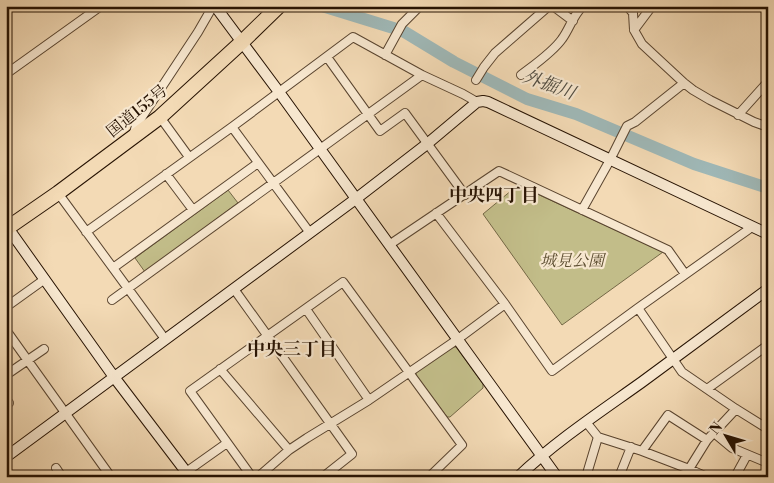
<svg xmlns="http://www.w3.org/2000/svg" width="774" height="483" font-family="'Libre Bodoni','Noto Serif JP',serif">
<rect width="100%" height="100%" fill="#f3dab5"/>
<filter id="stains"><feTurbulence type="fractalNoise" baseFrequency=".004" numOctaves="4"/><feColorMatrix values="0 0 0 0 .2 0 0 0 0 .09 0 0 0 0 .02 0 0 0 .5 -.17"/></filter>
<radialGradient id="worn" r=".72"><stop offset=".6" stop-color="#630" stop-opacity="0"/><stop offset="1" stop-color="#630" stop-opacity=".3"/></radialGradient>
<path fill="#c2bd89" stroke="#746846" d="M518,185L663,252L562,325L483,214Z
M228,190L238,203L145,272L135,258Z
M452,347H456L483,384V388L450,417H447L416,375V372Z"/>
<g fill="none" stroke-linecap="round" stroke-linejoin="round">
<path stroke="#9fb8b7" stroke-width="12" d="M322,6L403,31L454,62L527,99L576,114L694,164L768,188"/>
<defs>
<path id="street" d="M553,6L573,21
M627,6L633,13L634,30L642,44L684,83L693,90L710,100L754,122L768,127
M634,30L652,6
M385,55L402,24L420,6
M327,57L380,131L405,113L465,195
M6,74L101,6
M521,75C534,65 553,52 562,39C570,28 573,15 583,6
M476,80L484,67L495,53L549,6
M738,115L765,85L768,83
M160,117L189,157
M232,127L310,233
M133,136L136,126L198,32L213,6
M166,174L193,210
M58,193L165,339
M582,210L610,160L627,126L635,122L684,83
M436,213L505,304L552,371L638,308L752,227
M86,232L232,127L353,37L422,75L463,94L477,102
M389,245L499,171L668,250L685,274
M113,268L258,163
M234,289L352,454L323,477
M112,300L422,75
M6,307L45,279
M638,308L682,372L736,409L768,429
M306,309L369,400
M6,330L111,477
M220,369L289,450
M6,375L44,349
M707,389L768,345
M6,399L9,403
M586,422L598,437L642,451L689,469L707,477
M714,433L732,448L768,463
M642,451L668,415L707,440
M56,468L62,477
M689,469L707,440L736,409
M179,477L227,443
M252,477L190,391L343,282L462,445L429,477
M258,477L289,450L307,438L369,400L458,339L505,304
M586,477L598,437
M619,477L631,447
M735,477L747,455"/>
<path id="secondary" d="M215,6L279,92L557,477
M8,228L114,377L190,477
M6,457L357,198L427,144L477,102L483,101L488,102L768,234
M518,477C556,441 600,412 642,382C684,351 726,320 768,289"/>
<path id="highway" d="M6,229L58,193L160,117L242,42L279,6"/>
</defs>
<use href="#street" stroke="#59442f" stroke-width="10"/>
<use href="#secondary" stroke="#261202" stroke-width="12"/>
<use href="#highway" stroke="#261202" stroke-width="16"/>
<use href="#street" stroke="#f7e7cf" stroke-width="8"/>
<use href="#secondary" stroke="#f7e7cf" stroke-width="10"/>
<use href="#highway" stroke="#f3dab5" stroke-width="14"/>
</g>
<g text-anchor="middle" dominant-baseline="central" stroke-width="4.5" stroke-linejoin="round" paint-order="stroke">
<g font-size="16" fill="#261202" stroke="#f7e7cf">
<text transform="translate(137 111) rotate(-39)">国道155号</text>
</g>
<g font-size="16" font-style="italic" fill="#5d4e31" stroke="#f7e7cf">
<text x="572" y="261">城見公園</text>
</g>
<g font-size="18" font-style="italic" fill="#504c41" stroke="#f7e7cf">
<text transform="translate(549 85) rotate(20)">外掘川</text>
</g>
<g font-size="18" font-weight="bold" fill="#261202" stroke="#f7e7cf">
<text x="494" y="195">中央四丁目</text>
<text x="292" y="349">中央三丁目</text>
</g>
</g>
<rect width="774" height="483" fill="none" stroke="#f3dab5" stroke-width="25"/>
<rect x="8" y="8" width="759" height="468" fill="none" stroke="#261202" stroke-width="2.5"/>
<rect x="12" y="12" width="749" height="458" fill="none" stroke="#261202"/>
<g transform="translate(726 436) rotate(308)" stroke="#f7e7cf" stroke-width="4" paint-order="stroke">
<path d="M0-4L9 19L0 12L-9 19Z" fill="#261202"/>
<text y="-8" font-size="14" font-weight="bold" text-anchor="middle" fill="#261202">N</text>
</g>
<rect width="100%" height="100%" filter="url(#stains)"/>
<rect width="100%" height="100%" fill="url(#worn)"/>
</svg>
